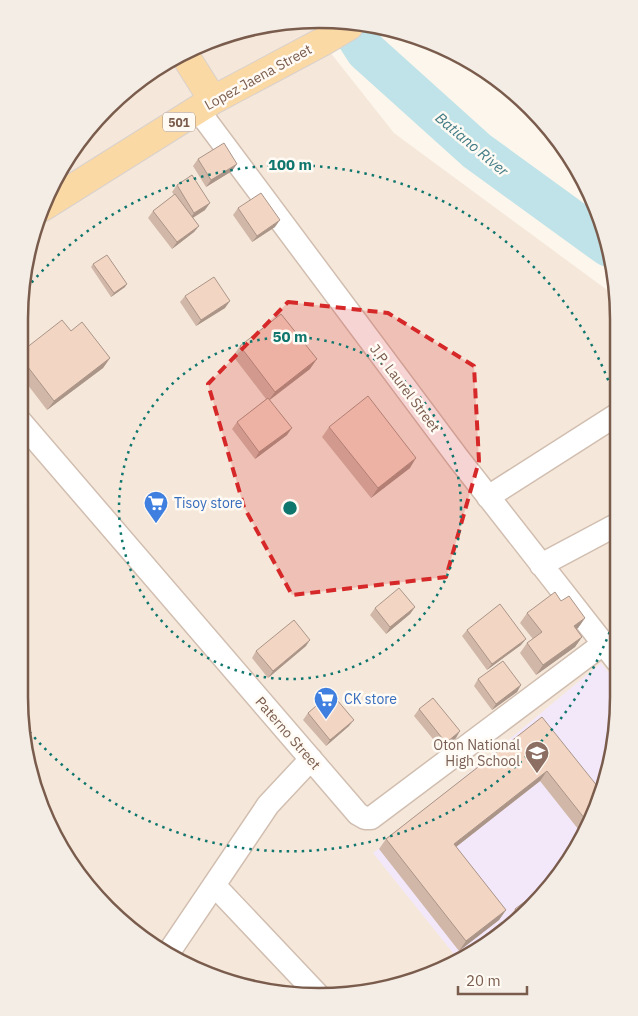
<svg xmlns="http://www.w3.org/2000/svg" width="638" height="1016" font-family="'IBM Plex Sans',sans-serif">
<rect width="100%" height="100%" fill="#fdf6ec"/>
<path fill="#f5e8da" d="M280,21L307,23L394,133L618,298L617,736L486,947L397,987L319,997L222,981L136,935L70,864L35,793L19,697L21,280L42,204L81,136L169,59Z"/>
<path fill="#f3e8fa" d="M601,663L617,683V736L596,812L557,880L486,947L458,959L373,853Z"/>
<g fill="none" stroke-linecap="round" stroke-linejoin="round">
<path stroke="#bfe3e8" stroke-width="41" d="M350,26L366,51L477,151L608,246"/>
<defs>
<path id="minor" d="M198,110L458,458L617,661
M20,421L358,814L365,818H371L603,644
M488,497L618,414
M541,565L618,524
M215,886L320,997
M169,952L268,805L311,759"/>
<path id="major" d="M184,54L213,100
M41,208L213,100L322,42L349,26"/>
</defs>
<use href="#minor" stroke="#d1beb0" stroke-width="25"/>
<use href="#major" stroke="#dad1cd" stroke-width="30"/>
<use href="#minor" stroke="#fff" stroke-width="22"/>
<use href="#major" stroke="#fbd9a5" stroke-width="28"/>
</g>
<path fill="#d1b7a8" d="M198,159L232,171L206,187L193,166Z
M177,185L205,210L193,218L199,226L194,232L172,249L148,218L153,211L174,195L172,192Z
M238,208L275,227L252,242L233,215Z
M93,264L125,287L111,297L91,267Z
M185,296L225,308L196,326L180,302Z
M71,331L110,358L103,368L47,410L21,376V352Z
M240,346L310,369L270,400L287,435L255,459L232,429L237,422L266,399L233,356Z
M329,427L410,468L371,498L322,437Z
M561,601L585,618L578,628L576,629L582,637L575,647L536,675L520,653L527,643L533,639L520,623L527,613Z
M415,607L410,614L386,634L370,615L375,608Z
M467,630L521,645L487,670L462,636Z
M306,646L268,678L252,658L256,651Z
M478,679L521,685L517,692L492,710L474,686Z
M419,709L456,738L442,750L414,716Z
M308,713L349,726L326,746L303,720Z
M542,717L596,812L585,832L582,834L540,781L456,847L506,910L499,920L459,951L379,849L386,839Z
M557,880L511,923L508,919L515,909Z
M479,940L486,947L474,952L472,950Z"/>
<path fill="#aa9588" d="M237,164L232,171L206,187L211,180Z
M210,203L205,210L189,220L194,213Z
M280,220L275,227L252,242L257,236Z
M199,226L194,232L172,249L177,242Z
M127,284L125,287L111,297L114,293Z
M230,301L225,308L196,326L201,320Z
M110,358L103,368L47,410L54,401Z
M317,359L310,369L268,401L275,392Z
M292,428L287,435L255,459L259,452Z
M416,458L410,468L371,498L378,488Z
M415,607L410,614L386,634L390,627Z
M585,618L578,628L567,636L574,626Z
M582,637L575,647L536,675L543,665Z
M526,639L521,645L487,670L492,664Z
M310,640L306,646L268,678L273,671Z
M521,685L517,692L492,710L496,704Z
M354,720L349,726L326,746L330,740Z
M460,731L456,738L442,750L446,743Z
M547,771L540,781L447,854L454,844Z
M589,824L585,832L582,834Z
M506,910L499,920L459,951L466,941Z"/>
<path fill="#f3d5c3" stroke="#aa9588" d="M224,143L237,164L211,180L198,159Z
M192,175L210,203L194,213L177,185Z
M261,193L280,220L257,236L238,208Z
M175,194L199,226L177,242L153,211Z
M107,255L127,284L114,293L93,264Z
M214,277L230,301L201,320L185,296Z
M281,314L317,359L275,392L240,346Z
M62,320L71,331L82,322L110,358L54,401L21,358V352Z
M368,396L416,458L378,488L329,427Z
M268,398L292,428L259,452L237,422Z
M399,588L415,607L390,627L375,608Z
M555,592L561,601L569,596L585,618L574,626L582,637L543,665L527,643L542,632L527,613Z
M500,604L526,639L492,664L467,630Z
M294,620L310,640L273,671L256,651Z
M503,661L521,685L496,704L478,679Z
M331,693L354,720L330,740L308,713Z
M433,698L460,731L446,743L419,709Z
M542,717L602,792L596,812L589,824L547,771L454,844L506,910L466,941L386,839Z
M561,874L557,880L519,915L515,909Z
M502,922L506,928L484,947L479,940Z"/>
<path fill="#d62828" fill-opacity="0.2" stroke="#d62828" stroke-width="4" stroke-dasharray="10 6" stroke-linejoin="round" d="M288,302L388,313L474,366L479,461L446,577L292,595L244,507L208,384Z"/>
<g fill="none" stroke="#0f766e" stroke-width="2.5" stroke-dasharray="2.5 5">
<circle cx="290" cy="508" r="171"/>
<path d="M617 611A343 343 0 0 1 23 724M22 294A343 343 0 0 1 618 408"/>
</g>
<defs>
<symbol id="supermarket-pin" viewBox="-11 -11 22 30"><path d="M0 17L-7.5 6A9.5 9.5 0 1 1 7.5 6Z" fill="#3f7fe0" stroke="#fffaf3"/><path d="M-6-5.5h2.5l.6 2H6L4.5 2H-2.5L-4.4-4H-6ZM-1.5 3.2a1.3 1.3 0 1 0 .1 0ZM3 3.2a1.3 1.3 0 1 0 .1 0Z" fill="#fff"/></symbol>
<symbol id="school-pin" viewBox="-11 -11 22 30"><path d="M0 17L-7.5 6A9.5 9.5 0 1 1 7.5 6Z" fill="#8d6e63" stroke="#fffaf3"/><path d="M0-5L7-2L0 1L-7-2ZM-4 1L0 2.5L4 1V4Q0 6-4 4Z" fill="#fff"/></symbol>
</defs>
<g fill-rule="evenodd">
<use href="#supermarket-pin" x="142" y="489" width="28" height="38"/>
<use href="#supermarket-pin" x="312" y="685" width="28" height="38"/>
<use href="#school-pin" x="523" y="739" width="28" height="38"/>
</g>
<g text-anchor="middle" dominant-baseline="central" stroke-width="5" stroke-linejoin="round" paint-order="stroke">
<rect fill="#fffaf3" stroke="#a28b7f" stroke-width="1" x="163" y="112.5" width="32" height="19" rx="4"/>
<g font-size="12" font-weight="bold" fill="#7a5c4d">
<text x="179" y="122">501</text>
</g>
<g font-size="14" fill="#7a5c4d" stroke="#fffaf3">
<text transform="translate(258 77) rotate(-29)">Lopez Jaena Street</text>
<text transform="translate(405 388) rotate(53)">J.P. Laurel Street</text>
<text transform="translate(288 733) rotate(49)">Paterno Street</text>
</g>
<g font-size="14" fill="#366cbe" stroke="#fffaf3" text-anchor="start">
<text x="174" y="503">Tisoy store</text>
<text x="344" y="699">CK store</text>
</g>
<g font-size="14" fill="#785e54" stroke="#fffaf3" text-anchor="end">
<text x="520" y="745">Oton National<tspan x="520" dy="16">High School</tspan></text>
</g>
<g font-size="15" font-style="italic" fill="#437c86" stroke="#fffaf3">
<text transform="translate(472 144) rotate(40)">Batiano River</text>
</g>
</g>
<path d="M0 0H638V1016H0ZM319 28H319A291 291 0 0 1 610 319V697A291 291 0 0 1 319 988H319A291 291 0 0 1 28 697V319A291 291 0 0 1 319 28Z" fill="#f4ede6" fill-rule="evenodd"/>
<path fill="none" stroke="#7a5c4d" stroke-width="2.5" d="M319 28H319A291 291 0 0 1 610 319V697A291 291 0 0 1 319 988H319A291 291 0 0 1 28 697V319A291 291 0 0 1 319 28Z"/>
<circle cx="290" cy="508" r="8" fill="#0f766e" stroke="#fffaf3" stroke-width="2.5"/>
<g font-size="15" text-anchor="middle" font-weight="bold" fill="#0f766e" stroke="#fffaf3" stroke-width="5" stroke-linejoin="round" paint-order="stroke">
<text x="290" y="170">100 m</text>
<text x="290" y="342">50 m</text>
</g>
<path d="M458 986v8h69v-8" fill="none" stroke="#7a5c4d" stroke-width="2.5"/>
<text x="466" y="986" font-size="15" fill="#7a5c4d" stroke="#fffaf3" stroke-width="4" paint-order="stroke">20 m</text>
</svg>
